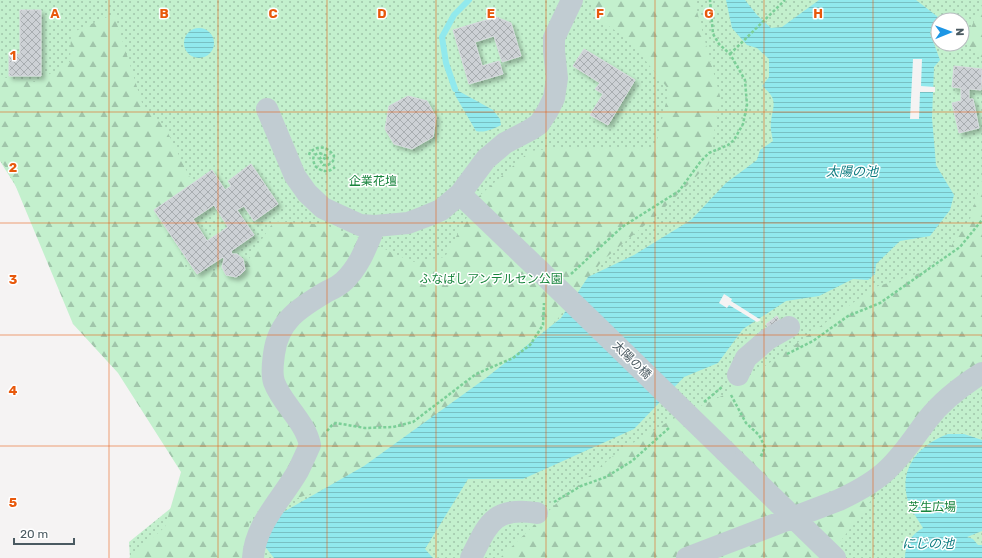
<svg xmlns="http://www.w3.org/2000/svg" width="982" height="558" font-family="Rubik,'Noto Sans JP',sans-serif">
<defs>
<pattern id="green-dots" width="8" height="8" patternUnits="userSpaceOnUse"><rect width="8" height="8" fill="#c3f0cd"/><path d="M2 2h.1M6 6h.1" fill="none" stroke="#a0c5aa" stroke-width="1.8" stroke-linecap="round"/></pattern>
<pattern id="forest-firs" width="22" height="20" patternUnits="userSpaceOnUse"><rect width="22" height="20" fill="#c3f0cd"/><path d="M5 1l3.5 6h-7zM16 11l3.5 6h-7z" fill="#a0c5aa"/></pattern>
<pattern id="water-rules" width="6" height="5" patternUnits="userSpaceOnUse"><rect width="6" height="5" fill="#91e9ed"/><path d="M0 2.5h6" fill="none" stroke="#78c0c3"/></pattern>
<pattern id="building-cross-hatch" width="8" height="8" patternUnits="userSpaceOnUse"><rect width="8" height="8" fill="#cdd1d5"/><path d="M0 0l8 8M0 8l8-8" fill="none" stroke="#a8adb0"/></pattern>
<filter id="shadow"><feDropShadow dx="3.5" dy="3.5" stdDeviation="2" flood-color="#0004"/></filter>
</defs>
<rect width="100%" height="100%" fill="#f5f3f3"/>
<path fill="url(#green-dots)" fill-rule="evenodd" d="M0,0H982V558H130L129,542L202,483L0,161ZM938,20H962V44H938Z"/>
<path fill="url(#forest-firs)" d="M592,0H691L695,4L720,96L709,164L657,215L602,261L549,330L439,430L327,488L251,514L243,558H129L165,527L181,472L118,373L73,324L11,175L0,160V77L36,82L70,62L71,33L114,14L143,106L165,127L195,188L170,212L185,269L207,272L245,265L274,221L325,225L370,242L412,262L445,257L478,197L530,151L559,148L655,149L669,90L629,40L600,20Z
M982,5V60L964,42Z
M982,179V372L884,483L828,558H500L557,503L618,452L671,420L726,394L875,287L936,268L970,219Z"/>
<path fill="url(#water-rules)" d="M726,0H745L757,15L771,28L782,27L819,0H916L938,17L930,33L940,60L934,67L932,118L936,165L954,195L950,210L930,236L900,241L876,264L875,274L868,280L853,279L819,296L786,301L743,329L718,363L684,377L634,429L523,479H468L425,549L433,558H274L252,530L364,466L486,378L561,318L588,277L634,255L691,220L726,183L757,160L760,150L773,141C772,135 770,129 771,122C773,104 779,100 762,86L769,77V59L757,48L747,45L732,28Z
M184 43a15 15 0 1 1 30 0a15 15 0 1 1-30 0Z
M455,89L493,110L500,119L501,125C493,129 485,133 476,131L455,95Z
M948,434H964L982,440V531L967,537L973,539L978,545H982V558H905C905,545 911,534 923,528C918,520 911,510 908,501C898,468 919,445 948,434Z"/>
<path fill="#f5f3f3" d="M913,59H922L921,86L935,87V92H920L919,119H910Z
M724,294L732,299L731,301L761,320L757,322L729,305L727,308L719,303Z"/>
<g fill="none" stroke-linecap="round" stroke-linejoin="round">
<path stroke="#91e9ed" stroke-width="6" d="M455,89L446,63L442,37L454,15L469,0"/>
</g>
<path fill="url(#building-cross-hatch)" stroke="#d7dade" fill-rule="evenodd" filter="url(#shadow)" d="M20,10H41V76H9V54H20Z
M496,17L511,23L521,56L502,62L494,36L475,42L482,66L499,61L503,74L469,84L453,30Z
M584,49L635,80L608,125L590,115L603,94L595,89L600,83L573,66Z
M954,66L982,69L981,90L969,89V99H973L979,128L959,133L952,103L961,101V88L952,87Z
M408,96L427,101L436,117L433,137L412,149L394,144L385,129L389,106Z
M251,164L278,204L254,221L244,206L237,210L254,235L231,251L232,254H237L243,259L245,270L241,274L236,277L226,275L222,267L224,259L223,257L197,274L154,210L212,170L225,190L231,186L228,181ZM214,205L228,227L207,241L193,219Z
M777,316L782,325L771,332L766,324Z"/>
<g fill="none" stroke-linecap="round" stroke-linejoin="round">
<path stroke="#7bcf97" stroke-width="2.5" stroke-dasharray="3 2" stroke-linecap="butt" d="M730,54L785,0
M309,155L310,152C319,145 327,146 334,156L333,161L328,165H323L319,159L322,157L327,160L328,156L319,153L314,155L313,160L315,166C322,172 328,173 335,167
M571,274L622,227L679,191L701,161L709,153L728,145L734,140L743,124L747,105L745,80L730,54L719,44L713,34L710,0
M787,354L813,341L848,316L880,303L960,247L982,220
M731,395L746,423L759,435L765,447L760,458
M704,402L722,387
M327,431L332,425L336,423L365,428L393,427L413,422L476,374L513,358L530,345L543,325L544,303
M554,502L581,486L606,477L632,461L670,427"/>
<path stroke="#c1ccd2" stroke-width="22" d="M267,109L295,176L307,193L323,208L360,225L375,226L408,223L424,217L441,210L460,194L486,159L505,143L530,130L539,124L547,112L554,98L557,78L554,51V38L572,0
M460,194L539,270
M738,375L746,358L768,339L789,327
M725,451L835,558
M253,558C255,524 282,499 298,471C302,463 306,454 310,445C305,421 282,404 274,382C271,373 273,363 274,354C278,321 299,308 326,292C332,289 339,286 344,281C360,266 367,245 375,226
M471,558C488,524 493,506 537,513
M687,558L839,500C856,492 875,482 888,469C904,454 915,436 928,419C942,401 963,385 982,373"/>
<path stroke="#c1ccd2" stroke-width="22" d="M539,270L725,451"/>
</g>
<path fill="none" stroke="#e8590c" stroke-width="1" stroke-opacity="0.55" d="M109,0V558M218,0V558M327,0V558M436,0V558M546,0V558M655,0V558M764,0V558M873,0V558M0,112H982M0,223H982M0,335H982M0,446H982"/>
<g text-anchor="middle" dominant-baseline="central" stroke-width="3" stroke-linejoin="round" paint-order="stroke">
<g font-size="12" fill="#18843c" stroke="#fff">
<text x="373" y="181">企業花壇</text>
<text x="491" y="279">ふなばしアンデルセン公園</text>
<text x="932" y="507">芝生広場</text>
</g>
<g font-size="12" fill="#4a5a61" stroke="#fff">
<text transform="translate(632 360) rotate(44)">太陽の橋</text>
</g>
<g font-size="13" font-style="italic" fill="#0e7c81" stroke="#fff">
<text x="852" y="171">太陽の池</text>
<text x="928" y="543">にじの池</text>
</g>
</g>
<g font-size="13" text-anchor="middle" font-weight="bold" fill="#e8590c" stroke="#fff" stroke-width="3" stroke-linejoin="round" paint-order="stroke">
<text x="55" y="18">A</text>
<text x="164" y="18">B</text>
<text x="273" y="18">C</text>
<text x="382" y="18">D</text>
<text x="491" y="18">E</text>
<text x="600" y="18">F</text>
<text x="709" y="18">G</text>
<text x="818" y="18">H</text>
<text x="13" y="60">1</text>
<text x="13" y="172">2</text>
<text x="13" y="284">3</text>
<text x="13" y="395">4</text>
<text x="13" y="507">5</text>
</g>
<g transform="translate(950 32) rotate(89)"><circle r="19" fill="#ffffff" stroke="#b7bdc0"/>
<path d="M0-3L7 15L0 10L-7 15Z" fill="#1d96e5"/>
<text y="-6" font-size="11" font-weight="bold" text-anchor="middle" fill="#4a5a61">N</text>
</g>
<path d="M14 538v6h60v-6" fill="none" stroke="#4a5a61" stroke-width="2"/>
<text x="20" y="538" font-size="12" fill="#4a5a61" stroke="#ffffff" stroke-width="3" paint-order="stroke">20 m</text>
</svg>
